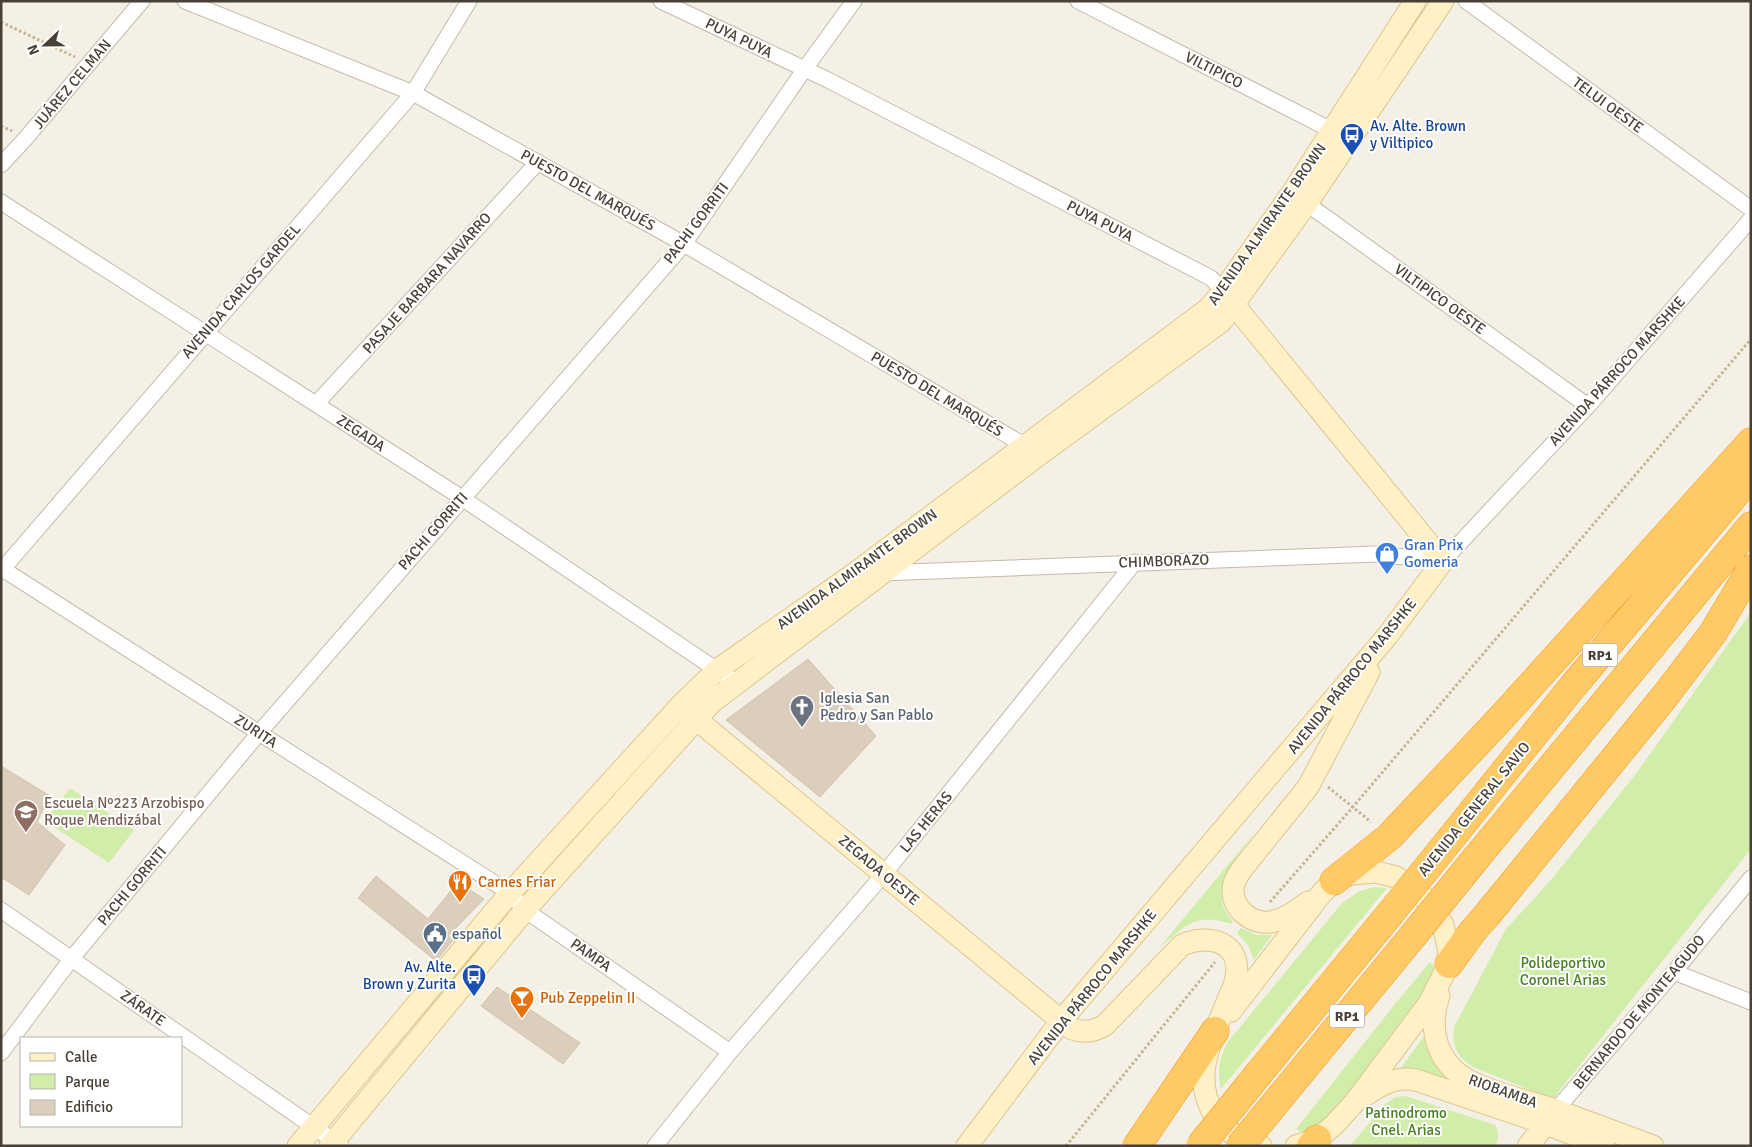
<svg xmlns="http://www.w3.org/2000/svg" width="1752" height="1147" font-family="Signika,sans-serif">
<rect width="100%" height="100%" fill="#f5f0e5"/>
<path fill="#d0eea9" d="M1751,612V849L1553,1099L1473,1067C1458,1058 1451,1045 1454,1027L1506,929L1551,880L1635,775Z
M70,788L134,830L109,863L45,821Z
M1256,831C1238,856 1204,892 1233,921L1231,924C1194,912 1186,926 1159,948Z
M1373,887L1387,888L1221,1089C1217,1070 1219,1061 1227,1043L1342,903L1360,891Z
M1241,928L1256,935H1272L1254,960L1248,945L1237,933Z
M1430,962L1434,965V972L1421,1000L1356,1084L1320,1126L1303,1133L1296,1129L1395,1004Z
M1424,1036L1430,1051L1456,1084L1400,1069Z
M1406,1096L1495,1125C1499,1132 1499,1139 1495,1146H1350L1385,1104L1396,1097Z"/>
<path fill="#dbcebc" stroke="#d3c3ac" d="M808,659L876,736L820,797L726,720Z
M1,766L50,796L37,822L65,845L29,895L1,877Z
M376,876L428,919L458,882L484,899L448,936L453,940L436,961L358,898Z
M497,987L580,1043L563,1064L481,1006Z"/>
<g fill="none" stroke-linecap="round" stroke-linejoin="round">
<defs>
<path id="street" d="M185,1L413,93L684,244L1032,450
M661,1L828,80L1211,278L1223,291
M1078,1L1339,134
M1466,1L1751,209
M1,165L26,138L142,1
M1299,198L1588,406
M1,202L462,498L736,683
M316,404L538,162
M1,568L510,893L525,910L730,1052
M1,571L413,93L469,1
M882,573L1375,554L1443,561L1588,406L1751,219
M1,910L341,1146
M1674,972L1751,1002
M1,1053L72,958L259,733L684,244L804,70L854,1
M1556,1110L1674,972L1751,878
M655,1146L730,1052L884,874L1135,562"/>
<path id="secondary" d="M685,710L1070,1028C1082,1033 1094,1032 1105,1025L1182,945C1209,933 1242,942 1236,977C1235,986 1230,994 1227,1002C1212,1039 1189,1081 1217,1118C1228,1133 1243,1142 1261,1146
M1308,902C1298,910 1284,920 1270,922C1252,924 1233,910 1233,890C1233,882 1238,875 1242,869L1308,787L1369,672
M1439,996C1430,1022 1433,1050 1454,1070C1475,1090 1527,1100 1556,1110C1588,1122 1620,1134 1653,1146
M1231,1011L1321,894L1334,881L1351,874L1376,872L1396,877L1426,899L1439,919L1443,925L1448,947L1449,964L1429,1003L1355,1102L1334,1125L1317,1139L1296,1146
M1366,1095C1382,1084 1396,1076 1416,1080L1546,1124L1604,1146
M298,1146L510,893L680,706L717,670L851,576L1208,309L1223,291L1292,193L1415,1
M330,1146L525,910L712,702L1040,454L1221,322L1307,203L1443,1
M967,1146L1061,1021L1388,635L1443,561L1226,295
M1528,1146L1553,1115"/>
<path id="highway" d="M1452,837L1573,686L1751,476
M1477,857L1751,526
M1334,881L1389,837L1502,717L1751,442
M1449,964L1472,932L1487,915L1665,696L1713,633L1751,569
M1260,1072L1389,915
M1282,1095L1412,937
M1137,1146L1215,1031
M1311,1146L1317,1139"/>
</defs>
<use href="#street" stroke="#c4baaa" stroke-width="17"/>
<use href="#secondary" stroke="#ddc791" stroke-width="23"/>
<use href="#highway" stroke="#f0a024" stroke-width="29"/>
<path stroke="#c5b396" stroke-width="3" stroke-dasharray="2.5 2.5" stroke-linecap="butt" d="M1,22L75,57
M1,126L12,131
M1328,787L1371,822
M1270,902L1352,808L1751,339
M1066,1146L1215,962"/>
<use href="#street" stroke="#fff" stroke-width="15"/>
<use href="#secondary" stroke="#fff0c5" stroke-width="21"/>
<use href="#highway" stroke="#ffc966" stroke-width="28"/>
<defs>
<path id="highway-bridge" d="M1389,915L1452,837
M1412,937L1477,857
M1200,1146L1260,1072
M1240,1146L1282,1095"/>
</defs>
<use href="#highway-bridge" stroke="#f0a024" stroke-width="29" stroke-linecap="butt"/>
<use href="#highway-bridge" stroke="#ffc966" stroke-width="28"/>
</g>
<defs>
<symbol id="bus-pin" viewBox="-11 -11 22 30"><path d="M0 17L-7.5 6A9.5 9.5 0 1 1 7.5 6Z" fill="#1a4fb4" stroke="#fff"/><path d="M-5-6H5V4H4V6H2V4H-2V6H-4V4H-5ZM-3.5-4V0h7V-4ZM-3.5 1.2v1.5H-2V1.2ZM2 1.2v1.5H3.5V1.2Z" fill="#fff"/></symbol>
<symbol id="shop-pin" viewBox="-11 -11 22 30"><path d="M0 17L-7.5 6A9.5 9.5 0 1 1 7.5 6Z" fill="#3f7fe0" stroke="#fff"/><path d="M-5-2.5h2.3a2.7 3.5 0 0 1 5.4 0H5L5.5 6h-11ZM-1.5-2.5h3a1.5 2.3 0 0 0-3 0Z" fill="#fff"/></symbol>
<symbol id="church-pin" viewBox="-11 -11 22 30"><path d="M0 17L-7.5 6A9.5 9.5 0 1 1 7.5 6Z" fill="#6b7280" stroke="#fff"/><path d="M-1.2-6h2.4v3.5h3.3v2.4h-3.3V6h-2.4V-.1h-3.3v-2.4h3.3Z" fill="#fff"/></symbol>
<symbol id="school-pin" viewBox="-11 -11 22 30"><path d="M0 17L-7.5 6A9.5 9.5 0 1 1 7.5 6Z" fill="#8d6e63" stroke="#fff"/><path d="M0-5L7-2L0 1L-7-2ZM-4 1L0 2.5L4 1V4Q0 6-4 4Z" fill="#fff"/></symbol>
<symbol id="restaurant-pin" viewBox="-11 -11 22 30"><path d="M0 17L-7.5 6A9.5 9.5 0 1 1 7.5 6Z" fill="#e8710a" stroke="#fff"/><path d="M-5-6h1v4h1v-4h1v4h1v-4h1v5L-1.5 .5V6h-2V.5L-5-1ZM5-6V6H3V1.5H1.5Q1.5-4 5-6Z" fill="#fff"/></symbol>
<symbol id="civic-pin" viewBox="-11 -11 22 30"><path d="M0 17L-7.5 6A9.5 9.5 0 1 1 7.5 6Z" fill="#5c6f8a" stroke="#fff"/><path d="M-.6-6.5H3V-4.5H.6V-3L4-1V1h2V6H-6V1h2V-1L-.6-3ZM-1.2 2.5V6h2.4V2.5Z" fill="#fff"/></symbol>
<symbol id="bar-pin" viewBox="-11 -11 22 30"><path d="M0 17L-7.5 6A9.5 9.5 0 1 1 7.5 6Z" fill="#e8710a" stroke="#fff"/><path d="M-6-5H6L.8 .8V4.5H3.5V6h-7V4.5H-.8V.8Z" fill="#fff"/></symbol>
</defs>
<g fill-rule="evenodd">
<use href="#bus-pin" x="1338" y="121" width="28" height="38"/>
<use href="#shop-pin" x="1373" y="540" width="28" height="38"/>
<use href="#church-pin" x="788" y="693" width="28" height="38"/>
<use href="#school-pin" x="12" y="798" width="28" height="38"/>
<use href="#restaurant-pin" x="446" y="868" width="28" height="38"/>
<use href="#civic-pin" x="421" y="920" width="28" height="38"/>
<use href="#bus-pin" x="460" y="962" width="28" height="38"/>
<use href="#bar-pin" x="508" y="984" width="28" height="38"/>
</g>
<g text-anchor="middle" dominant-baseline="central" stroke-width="4" stroke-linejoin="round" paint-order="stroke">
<g fill="#fff" stroke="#7f7971" stroke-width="1">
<rect x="1582.5" y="643.5" width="35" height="23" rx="4"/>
<rect x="1329.5" y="1004.5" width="35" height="23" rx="4"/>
</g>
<g font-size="14" font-weight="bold" fill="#484034">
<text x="1600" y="655">RP1</text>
<text x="1347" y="1016">RP1</text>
</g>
<g font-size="15" fill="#484034" stroke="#fff">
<text transform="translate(739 38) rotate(26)">PUYA PUYA</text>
<text transform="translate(1214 70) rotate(27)">VILTIPICO</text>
<text transform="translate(72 84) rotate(-50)">JUÁREZ CELMAN</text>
<text transform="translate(1608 105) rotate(36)">TELUI OESTE</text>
<text transform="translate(588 190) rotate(29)">PUESTO DEL MARQUÉS</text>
<text transform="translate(1100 221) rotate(27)">PUYA PUYA</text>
<text transform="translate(696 223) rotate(-53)">PACHI GORRITI</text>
<text transform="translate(1267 224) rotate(-55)">AVENIDA ALMIRANTE BROWN</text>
<text transform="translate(427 283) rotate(-48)">PASAJE BARBARA NAVARRO</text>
<text transform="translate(241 291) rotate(-49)">AVENIDA CARLOS GARDEL</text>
<text transform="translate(1440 299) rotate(36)">VILTIPICO OESTE</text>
<text transform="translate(1617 371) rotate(-48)">AVENIDA PÁRROCO MARSHKE</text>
<text transform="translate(937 394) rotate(31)">PUESTO DEL MARQUÉS</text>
<text transform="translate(361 433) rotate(33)">ZEGADA</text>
<text transform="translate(433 531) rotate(-49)">PACHI GORRITI</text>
<text transform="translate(1164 561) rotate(-2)">CHIMBORAZO</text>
<text transform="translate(857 569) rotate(-36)">AVENIDA ALMIRANTE BROWN</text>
<text transform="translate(1352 676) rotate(-51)">AVENIDA PÁRROCO MARSHKE</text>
<text transform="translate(256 731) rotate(33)">ZURITA</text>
<text transform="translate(1474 809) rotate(-51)">AVENIDA GENERAL SAVIO</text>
<text transform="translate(926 822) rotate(-51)">LAS HERAS</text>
<text transform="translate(879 870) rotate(40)">ZEGADA OESTE</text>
<text transform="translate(132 886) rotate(-50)">PACHI GORRITI</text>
<text transform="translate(591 955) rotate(35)">PAMPA</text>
<text transform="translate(1092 987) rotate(-51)">AVENIDA PÁRROCO MARSHKE</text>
<text transform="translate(143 1008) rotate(35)">ZÁRATE</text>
<text transform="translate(1639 1012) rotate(-50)">BERNARDO DE MONTEAGUDO</text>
<text transform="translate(1503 1091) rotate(20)">RIOBAMBA</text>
</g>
<g font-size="15" fill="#164399" stroke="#fff" text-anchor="start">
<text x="1370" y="126">Av. Alte. Brown<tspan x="1370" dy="17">y Viltipico</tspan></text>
<text x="456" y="967" text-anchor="end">Av. Alte.<tspan x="456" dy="17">Brown y Zurita</tspan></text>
</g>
<g font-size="15" fill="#366cbe" stroke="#fff" text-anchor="start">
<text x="1404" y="545">Gran Prix<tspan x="1404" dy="17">Gomeria</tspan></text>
</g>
<g font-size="15" fill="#5b616d" stroke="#fff" text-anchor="start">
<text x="820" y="698">Iglesia San<tspan x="820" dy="17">Pedro y San Pablo</tspan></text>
</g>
<g font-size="15" fill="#785e54" stroke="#fff" text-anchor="start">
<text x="44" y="803">Escuela Nº223 Arzobispo<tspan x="44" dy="17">Roque Mendizábal</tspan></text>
</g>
<g font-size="15" fill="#c56008" stroke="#fff" text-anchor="start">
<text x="478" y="882">Carnes Friar</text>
<text x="540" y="998">Pub Zeppelin II</text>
</g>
<g font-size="15" fill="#4e5e75" stroke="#fff" text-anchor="start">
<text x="452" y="934">español</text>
</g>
<g font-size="15" fill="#478120" stroke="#fff">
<text x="1563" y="963">Polideportivo<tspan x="1563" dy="17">Coronel Arias</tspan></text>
<text x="1406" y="1113">Patinodromo<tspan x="1406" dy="17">Cnel. Arias</tspan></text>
</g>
</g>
<rect width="1752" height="1147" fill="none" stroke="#484034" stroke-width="5"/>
<rect x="20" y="1037" width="162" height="90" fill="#ffffff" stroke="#b6b3ae"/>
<rect x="30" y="1053" width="25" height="8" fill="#fff0c5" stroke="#b6b3ae"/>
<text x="65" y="1062" font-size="15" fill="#484034">Calle</text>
<rect x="30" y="1074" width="25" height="15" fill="#d0eea9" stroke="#b6b3ae"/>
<text x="65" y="1087" font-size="15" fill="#484034">Parque</text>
<rect x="30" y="1100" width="25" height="15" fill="#dbcebc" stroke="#b6b3ae"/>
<text x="65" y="1112" font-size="15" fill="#484034">Edificio</text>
<g transform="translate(45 45) rotate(248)" stroke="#ffffff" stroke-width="4" paint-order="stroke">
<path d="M0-4L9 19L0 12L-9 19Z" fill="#484034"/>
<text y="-8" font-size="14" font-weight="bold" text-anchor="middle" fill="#484034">N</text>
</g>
</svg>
